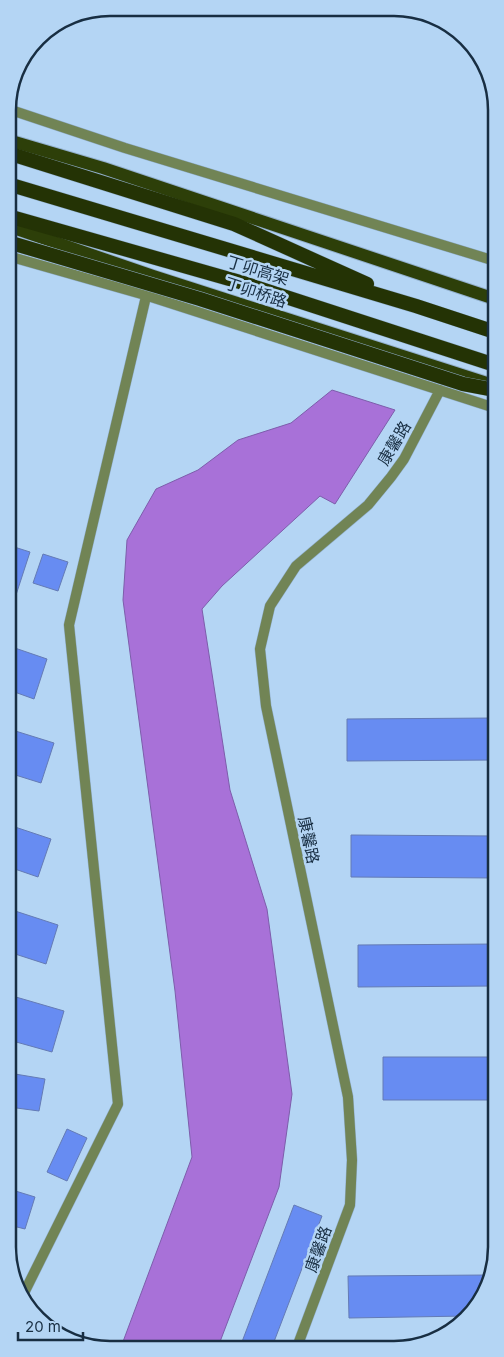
<svg xmlns="http://www.w3.org/2000/svg" width="504" height="1357" font-family="Inter,'Noto Sans SC',sans-serif">
<rect width="100%" height="100%" fill="#b4d5f4"/>
<path fill="#a871d8" stroke="#7d5dab" d="M332,390L395,410L335,504L320,496L222,586L202,609L230,790L267,909L292,1094L279,1187L218,1347H121L192,1157L175,991L123,600L127,540L156,489L198,470L238,440L291,423Z"/>
<path fill="#678cf2" stroke="#647bb5" d="M8,545L30,552L15,598L9,596Z
M43,554L68,562L58,591L33,583Z
M9,646L47,659L34,699L9,690Z
M495,718L496,760L347,761V719Z
M9,729L54,743L41,783L9,773Z
M9,825L51,839L38,877L9,867Z
M351,835L496,836V878L351,877Z
M9,909L58,925L46,964L9,952Z
M496,944V986L358,987V945Z
M9,995L64,1011L52,1052L9,1040Z
M383,1057H496V1100H383Z
M9,1073L45,1079L39,1111L9,1107Z
M67,1129L87,1138L67,1181L47,1172Z
M9,1189L35,1197L25,1229L9,1225Z
M294,1205L322,1216L272,1347H240Z
M487,1275L471,1314L467,1316L349,1318L348,1276Z"/>
<g fill="none" stroke-linecap="round" stroke-linejoin="round">
<defs>
<path id="service" d="M24,1293L118,1104L69,625L148,288"/>
<path id="minor" d="M8,109L125,148L495,261
M8,256L145,295L495,408
M297,1347L350,1205L352,1160L348,1097L266,706L260,649L270,606L296,566L368,505L391,477L404,459L440,390"/>
<path id="primary" d="M8,140L103,168L495,299
M8,226L153,276L493,385"/>
<path id="trunk" d="M8,153L234,224L367,284
M8,184L416,306L495,332
M8,216L240,282L495,365"/>
</defs>
<use href="#service" stroke="#92b0cd" stroke-width="11"/>
<use href="#minor" stroke="#92b0cd" stroke-width="11"/>
<use href="#primary" stroke="#92b0cd" stroke-width="14"/>
<use href="#trunk" stroke="#92b0cd" stroke-width="15"/>
<use href="#service" stroke="#718455" stroke-width="10"/>
<use href="#minor" stroke="#718455" stroke-width="10"/>
<use href="#primary" stroke="#2d3f09" stroke-width="12"/>
<use href="#trunk" stroke="#243305" stroke-width="14"/>
<defs>
<path id="trunk-bridge" d="M8,242L200,299L463,384L495,390"/>
</defs>
<use href="#trunk-bridge" stroke="#92b0cd" stroke-width="15" stroke-linecap="butt"/>
<use href="#trunk-bridge" stroke="#243305" stroke-width="14"/>
</g>
<g text-anchor="middle" dominant-baseline="central" stroke-width="5" stroke-linejoin="round" paint-order="stroke">
<g font-size="16" fill="#182e42" stroke="#b4d5f4">
<text transform="translate(258 270) rotate(17)">丁卯高架</text>
<text transform="translate(256 292) rotate(18)">丁卯桥路</text>
<text transform="translate(394 443) rotate(-59)">康馨路</text>
<text transform="translate(309 840) rotate(78)">康馨路</text>
<text transform="translate(318 1249) rotate(-70)">康馨路</text>
</g>
</g>
<path d="M0 0H504V1357H0ZM110 16H394A94 94 0 0 1 488 110V1247A94 94 0 0 1 394 1341H110A94 94 0 0 1 16 1247V110A94 94 0 0 1 110 16Z" fill="#b4d5f4" fill-rule="evenodd"/>
<path fill="none" stroke="#182e42" stroke-width="2.5" d="M110 16H394A94 94 0 0 1 488 110V1247A94 94 0 0 1 394 1341H110A94 94 0 0 1 16 1247V110A94 94 0 0 1 110 16Z"/>
<path d="M18 1332v8h65v-8" fill="none" stroke="#182e42" stroke-width="2.5"/>
<text x="25" y="1332" font-size="15" fill="#182e42" stroke="#b4d5f4" stroke-width="4" paint-order="stroke">20 m</text>
</svg>
